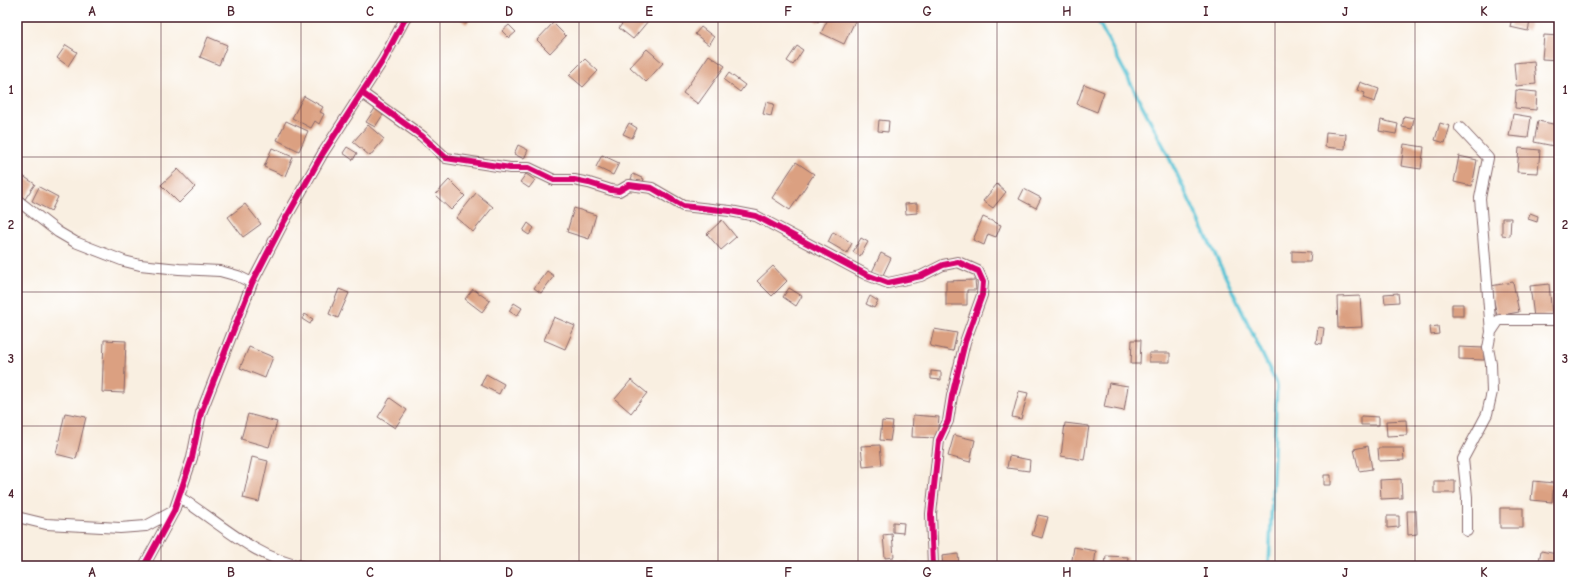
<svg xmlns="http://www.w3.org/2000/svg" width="1576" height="583" font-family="'Comic Neue',sans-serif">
<rect width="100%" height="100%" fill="#fff"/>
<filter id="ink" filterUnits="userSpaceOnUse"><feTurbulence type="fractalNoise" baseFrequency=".025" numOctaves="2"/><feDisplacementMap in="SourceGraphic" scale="8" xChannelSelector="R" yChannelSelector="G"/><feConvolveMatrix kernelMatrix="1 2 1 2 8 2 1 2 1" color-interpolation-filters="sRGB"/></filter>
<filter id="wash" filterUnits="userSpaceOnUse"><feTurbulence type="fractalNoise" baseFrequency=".012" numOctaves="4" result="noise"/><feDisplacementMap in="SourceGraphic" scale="16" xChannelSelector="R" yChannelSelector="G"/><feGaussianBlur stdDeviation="0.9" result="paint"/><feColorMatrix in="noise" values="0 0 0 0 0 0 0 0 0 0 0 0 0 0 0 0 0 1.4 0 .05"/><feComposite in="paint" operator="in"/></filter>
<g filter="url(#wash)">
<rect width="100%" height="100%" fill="#f9efe1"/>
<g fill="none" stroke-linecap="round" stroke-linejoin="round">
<path stroke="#5bc4d6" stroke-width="3.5" d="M1096,17L1164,147L1277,385L1269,566"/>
</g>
<g id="blocks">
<path fill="#dba081" d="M458,17H473L466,24Z
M627,17H643L648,21L633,39L619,28Z
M812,17H822L818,22Z
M829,17H857L844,44L821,33Z
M921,17H934L933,20Z
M1512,17H1531L1528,31L1510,27Z
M553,23L566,36L550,53L537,40Z
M509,25L516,32L509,38L502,31Z
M701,27L714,37L709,45L695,34Z
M1544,35L1559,36V60L1542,59Z
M208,37L227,45L219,65L200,57Z
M66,45L77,52L68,66L57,58Z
M797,46L803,50L793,65L787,61Z
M647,49L663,63L646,82L630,67Z
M709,55L725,66L698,104L683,93Z
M585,59L598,71L583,87L569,75Z
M1534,61L1536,84L1516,86L1514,63Z
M729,73L745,85L740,92L724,80Z
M1360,82L1379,89L1375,102L1363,98L1365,93L1357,90Z
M1084,84L1104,92L1097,112L1077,104Z
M1516,90L1537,92L1536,110L1515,108Z
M304,96L323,107L320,112L324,114L319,124L315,121L311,128L292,118Z
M766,102L774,104L771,116L763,114Z
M376,107L384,113L375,127L366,122Z
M1513,114L1531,117L1528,138L1509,136Z
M1404,116L1414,118L1412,129L1402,127Z
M879,120L889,121L888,132L878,131Z
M1381,120L1398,124L1396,134L1379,131Z
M286,121L308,131L299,151L277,140Z
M1538,121L1558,125L1554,146L1534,142Z
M629,123L637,128L632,138L623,134Z
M1440,123L1450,126L1445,143L1435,140Z
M368,125L384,139L370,156L353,142Z
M1326,132L1346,134L1345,149L1325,147Z
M1404,144L1424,147L1421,169L1401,166Z
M518,145L528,150L524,159L514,154Z
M347,147L357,153L353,160L343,153Z
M272,148L293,157L285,176L264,167Z
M1519,148L1540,150L1538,173L1517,172Z
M602,155L619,163L613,175L596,167Z
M1459,156L1477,160L1472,186L1454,182Z
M796,162L814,174L790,210L772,198Z
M178,169L195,187L179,203L161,185Z
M17,172L35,184L25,199L17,193Z
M526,174L535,180L529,188L520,182Z
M633,174L644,179L642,185L631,179Z
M449,180L465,196L451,210L435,195Z
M997,184L1006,192L993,208L983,201Z
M39,187L58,197L51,211L32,201Z
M1559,188V200L1556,199Z
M1024,189L1041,198L1036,208L1019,199Z
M476,193L493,207L473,232L456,218Z
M917,203V213L906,214L905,204Z
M245,204L261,224L243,237L228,217Z
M574,208L596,215L589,239L567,232Z
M1530,213L1538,216L1537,222L1528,219Z
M983,217L1001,225L996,237L988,234L984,245L973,240Z
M1502,218H1511L1510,236L1502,235Z
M722,220L736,237L721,250L707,234Z
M528,223L534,228L529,235L523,231Z
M833,232L852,243L847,253L828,242Z
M861,238L868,242L860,256L853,252Z
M17,239L21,242L17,249Z
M1292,251L1311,252L1310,262H1292Z
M881,253L891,258L882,277L872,272Z
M773,266L787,281L772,296L757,281Z
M547,271L554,276L541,293L534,288Z
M975,280L976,290H967V305H946V281Z
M1513,282L1519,312L1497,316L1491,286Z
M1549,284L1552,315L1534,317L1530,286Z
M789,288L802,296L796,306L783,297Z
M339,289L349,293L338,318L329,314Z
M473,289L490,301L482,312L465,299Z
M1398,293L1399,302L1385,303L1384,294Z
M870,296L878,301L874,308L866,304Z
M1360,296L1362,327L1338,328L1337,297Z
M514,303L522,308L517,316L509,311Z
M1452,304H1463V316H1452Z
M305,314L313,319L310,324L302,319Z
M554,317L575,326L565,349L544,340Z
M1438,326L1439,334L1431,335L1430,327Z
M1318,327L1324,328L1322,344L1316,343Z
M934,329L957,333L953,351L930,346Z
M104,340L126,341L124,393L102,392Z
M1132,340H1141L1140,364H1131Z
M249,347L273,357L265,378L240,368Z
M1459,347L1484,348V360L1459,359Z
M1149,353H1170V362H1149Z
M931,371L941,372V380L931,379Z
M486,374L504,384L499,394L481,385Z
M631,380L647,393L631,413L615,399Z
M1109,383L1128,386L1124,411L1104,407Z
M1019,391L1028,393L1021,419L1012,417Z
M390,398L407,410L395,428L378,417Z
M65,413L86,417L76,459L56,454Z
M248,414L277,422L269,447L241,439Z
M913,415L939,417L937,438L912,437Z
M1361,416L1379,417V425H1361Z
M1406,420L1407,435L1387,436L1386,421Z
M882,421L893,422L890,441L880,440Z
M1065,423L1089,426L1084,460L1061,456Z
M954,435L975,440L970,462L948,456Z
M880,445L882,465L863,467L861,446Z
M1368,446L1372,469L1359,471L1354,449Z
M1378,448H1403L1404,460L1379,461Z
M1009,456L1030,460L1029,471L1007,468Z
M252,457L268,461L259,502L243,498Z
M1324,475H1331V485H1324Z
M1401,479L1402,498L1381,499L1380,480Z
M1434,481H1455V493H1434Z
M1533,481L1554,483L1552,502L1531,500Z
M1500,508H1523V528H1500Z
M1407,511H1416L1417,534L1408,535Z
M1038,515L1048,517L1042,538L1032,535Z
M1387,516H1399V527L1387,528Z
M893,522L904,523L903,533L893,532Z
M1559,526V536L1555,535Z
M892,534L894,557L885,558L883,535Z
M1074,547L1096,551L1094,566H1071Z
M1541,551L1557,554L1555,564L1539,561Z
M958,554L959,566H943L942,556Z
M1106,556L1128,557L1127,566H1105Z
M908,562L909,566H900L899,563Z"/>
</g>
</g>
<g filter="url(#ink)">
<use href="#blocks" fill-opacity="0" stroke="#87686b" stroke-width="1"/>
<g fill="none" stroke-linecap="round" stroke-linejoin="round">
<defs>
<path id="minor" d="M362,93L422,136L446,158L510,168H529L554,180H574L589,183L611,190L619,191L629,185L652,188L683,206L730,211L756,216L867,275L888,283L921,276L943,265L958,262L978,271L983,282L982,295L965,342L952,396L948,421L939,440L931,514L933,566
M1460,128L1488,158L1480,198L1491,332
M17,200L58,232L75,242L124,261L140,265L179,269L220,271L238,276L252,283
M179,497C218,521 254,558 301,566
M17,517L46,524L120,528L146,526L174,511
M1467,531V497L1463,459L1487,414L1492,392L1491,364L1488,348L1491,332L1499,320H1559
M144,566L174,511L192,458L201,413L252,283L281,227L323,153L383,60L406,17"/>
</defs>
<use href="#minor" stroke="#87686b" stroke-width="12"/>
<use href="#minor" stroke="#fff" stroke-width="10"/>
<defs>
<path id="cycleway" d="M362,93L422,136L446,158L510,168H529L554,180H574L589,183L611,190L619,191L629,185L652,188L683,206L730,211L756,216L867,275L888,283L921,276L943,265L958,262L978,271L983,282L982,295L965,342L952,396L948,421L939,440L931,514L933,566
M144,566L174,511L192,458L201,413L252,283L281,227L323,153L383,60L406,17"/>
</defs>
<use href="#cycleway" stroke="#fff" stroke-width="8"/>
<use href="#cycleway" stroke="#d6006c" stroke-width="6"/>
</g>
</g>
<path fill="none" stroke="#4a1f2b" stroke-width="1" stroke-opacity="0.55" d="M161,17V566M301,17V566M440,17V566M579,17V566M718,17V566M858,17V566M997,17V566M1136,17V566M1275,17V566M1415,17V566M17,157H1559M17,292H1559M17,426H1559"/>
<rect width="1576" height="583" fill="none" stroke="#fff" stroke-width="44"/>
<rect x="22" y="22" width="1532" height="539" fill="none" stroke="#4a1f2b" stroke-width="1.5"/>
<g font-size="13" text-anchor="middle" font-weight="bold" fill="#4a1f2b">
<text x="92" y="16">A</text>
<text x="231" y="16">B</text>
<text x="370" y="16">C</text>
<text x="509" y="16">D</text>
<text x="649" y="16">E</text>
<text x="788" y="16">F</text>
<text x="927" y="16">G</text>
<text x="1067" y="16">H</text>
<text x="1206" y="16">I</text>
<text x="1345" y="16">J</text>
<text x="1484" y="16">K</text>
<text x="11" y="94">1</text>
<text x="1565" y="94">1</text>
<text x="11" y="229">2</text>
<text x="1565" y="229">2</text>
<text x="11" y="363">3</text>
<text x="1565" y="363">3</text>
<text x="11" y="498">4</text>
<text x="1565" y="498">4</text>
<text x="92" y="577">A</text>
<text x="231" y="577">B</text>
<text x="370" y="577">C</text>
<text x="509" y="577">D</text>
<text x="649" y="577">E</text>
<text x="788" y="577">F</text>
<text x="927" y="577">G</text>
<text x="1067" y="577">H</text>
<text x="1206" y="577">I</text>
<text x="1345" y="577">J</text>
<text x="1484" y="577">K</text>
</g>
</svg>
